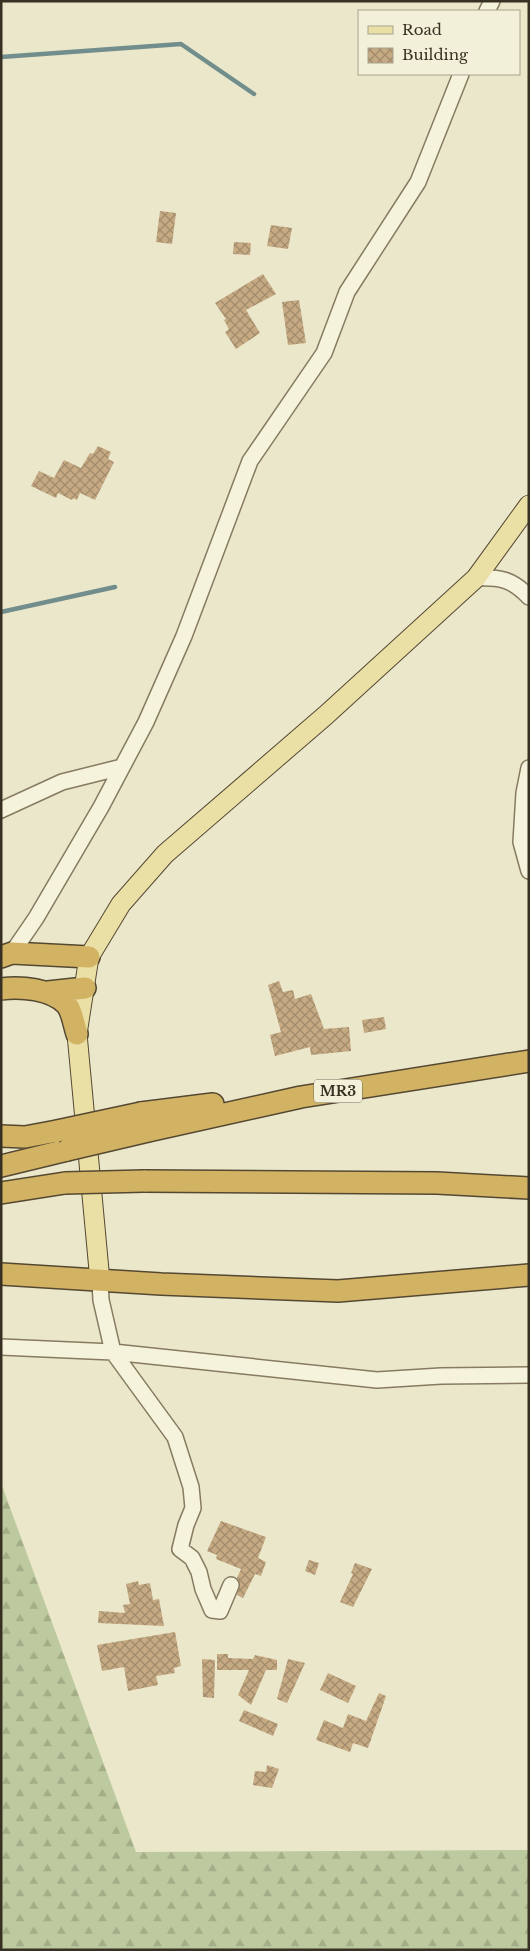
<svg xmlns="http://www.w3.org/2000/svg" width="530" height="1951" font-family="'Libre Baskerville',serif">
<defs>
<pattern id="forest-firs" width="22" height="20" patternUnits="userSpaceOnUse" patternTransform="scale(1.25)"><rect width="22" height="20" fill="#bdc99e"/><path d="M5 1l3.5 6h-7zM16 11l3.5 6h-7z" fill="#a3ad88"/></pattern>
<pattern id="building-cross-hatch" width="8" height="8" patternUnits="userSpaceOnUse" patternTransform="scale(1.25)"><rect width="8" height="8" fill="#c6aa83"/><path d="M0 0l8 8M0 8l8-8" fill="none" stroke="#a28b6b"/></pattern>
</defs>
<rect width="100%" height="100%" fill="#ebe7ca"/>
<path fill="url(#forest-firs)" d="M1,1483L136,1852L529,1850V1950H1Z"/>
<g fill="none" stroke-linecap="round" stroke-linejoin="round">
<path stroke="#718e8c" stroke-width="4.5" d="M1,57L181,44L254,94
M1,612L115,587"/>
</g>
<path fill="url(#building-cross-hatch)" d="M160,211L176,213L172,244L156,242Z
M271,225L292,228L288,249L267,246Z
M234,242L251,243L250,255L233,254Z
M263,274L276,294L246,310L260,333L236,349L225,332L229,329L224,320L226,319L215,303Z
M299,300L306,343L288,345L282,302Z
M98,446L111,452L108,459L114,462L95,500L80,493L77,500L73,498L72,500L58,493L56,498L31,486L39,471L54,478L64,460L81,468L90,453L93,454Z
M279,981L283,992L293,990L295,999L311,994L324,1029L349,1027L351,1051L311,1055L310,1047L275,1056L270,1035L281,1032L268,985Z
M384,1017L386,1029L364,1033L362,1020Z
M221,1521L266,1537L258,1558L266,1562L261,1576L255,1574L243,1598L237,1595L240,1584L237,1578L241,1569L216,1559L217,1555L207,1551Z
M309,1560L319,1563L315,1575L305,1571Z
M355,1563L372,1569L353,1607L340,1602L353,1574L351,1573Z
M138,1581L139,1585L150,1583L153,1600L159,1599L164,1626L98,1623L99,1611L125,1613L123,1605L130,1604L126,1584Z
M175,1632L181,1666L174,1668L175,1673L156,1676L158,1685L128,1691L124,1667L102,1671L97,1645Z
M217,1654H228V1658L253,1659L255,1655L277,1660V1670H266L251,1705L238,1695L249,1670H217Z
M202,1659L215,1660L214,1698L203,1697Z
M288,1659L305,1663L287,1703L277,1699Z
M328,1673L356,1686L348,1703L320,1690Z
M379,1693L386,1696L368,1748L353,1743L350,1752L316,1740L324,1720L343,1728L348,1714L366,1721Z
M244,1710L278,1724L273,1736L239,1721Z
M267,1765L279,1769L272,1788L253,1785L255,1771L266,1772Z"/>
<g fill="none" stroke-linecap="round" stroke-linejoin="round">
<defs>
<path id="minor" d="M487,11L492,1
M476,578C500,577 512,579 529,597
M529,768L524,793L521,842L529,871
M1,810L62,782L122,767
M12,953L36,918L101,807L146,722L184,636L250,461L324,353L347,292L418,182L461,74
M100,1281L101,1300L113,1352L175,1437L191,1487L193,1508L186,1525L180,1549L192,1558L199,1572L203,1589L212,1610L220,1611L231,1585
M1,1347L113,1352L377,1380L441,1376L529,1375"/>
<path id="major" d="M100,1281L77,1034L89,957L121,904L165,854L326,715L476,578L529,505"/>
<path id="highway" d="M1,957L12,953L89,957
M1,989C21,986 51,989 66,1004C72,1010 74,1025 77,1034
M48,992L85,988
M141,1113L213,1104
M148,1131L301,1097L529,1061
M1,1136L25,1137L57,1131
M1,1166L67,1150
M144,1181L437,1183L529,1188
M1,1193L65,1183
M1,1274L161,1284L338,1291L529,1275"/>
</defs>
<use href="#minor" stroke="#867b60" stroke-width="18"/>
<use href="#major" stroke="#554833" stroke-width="21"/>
<use href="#highway" stroke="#554833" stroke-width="24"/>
<use href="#minor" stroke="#f6f3dd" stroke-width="15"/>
<use href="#major" stroke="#eae0a6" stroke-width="19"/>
<use href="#highway" stroke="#d2b363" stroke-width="21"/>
<defs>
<path id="highway-bridge" d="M57,1131L141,1113
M67,1150L148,1131
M65,1183L144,1181"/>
</defs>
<use href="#highway-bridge" stroke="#554833" stroke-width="24" stroke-linecap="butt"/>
<use href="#highway-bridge" stroke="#d2b363" stroke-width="21"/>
</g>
<g text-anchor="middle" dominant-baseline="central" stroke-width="4" stroke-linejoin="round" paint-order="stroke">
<rect fill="#f3f0d9" stroke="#706a59" stroke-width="1" x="314" y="1079.5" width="48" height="23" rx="4"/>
<g font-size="14" font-weight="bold" fill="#383022">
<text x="338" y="1091">MR3</text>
</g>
</g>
<rect width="530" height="1951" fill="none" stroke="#383022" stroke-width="5"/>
<rect x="358" y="10" width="162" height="65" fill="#f3f0d9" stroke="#a8a390"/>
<rect x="368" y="26" width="25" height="8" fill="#eae0a6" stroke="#a8a390"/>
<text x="402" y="35" font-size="15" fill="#383022">Road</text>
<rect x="368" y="48" width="25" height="15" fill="url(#building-cross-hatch)" stroke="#a8a390"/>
<text x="402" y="60" font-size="15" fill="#383022">Building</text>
</svg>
